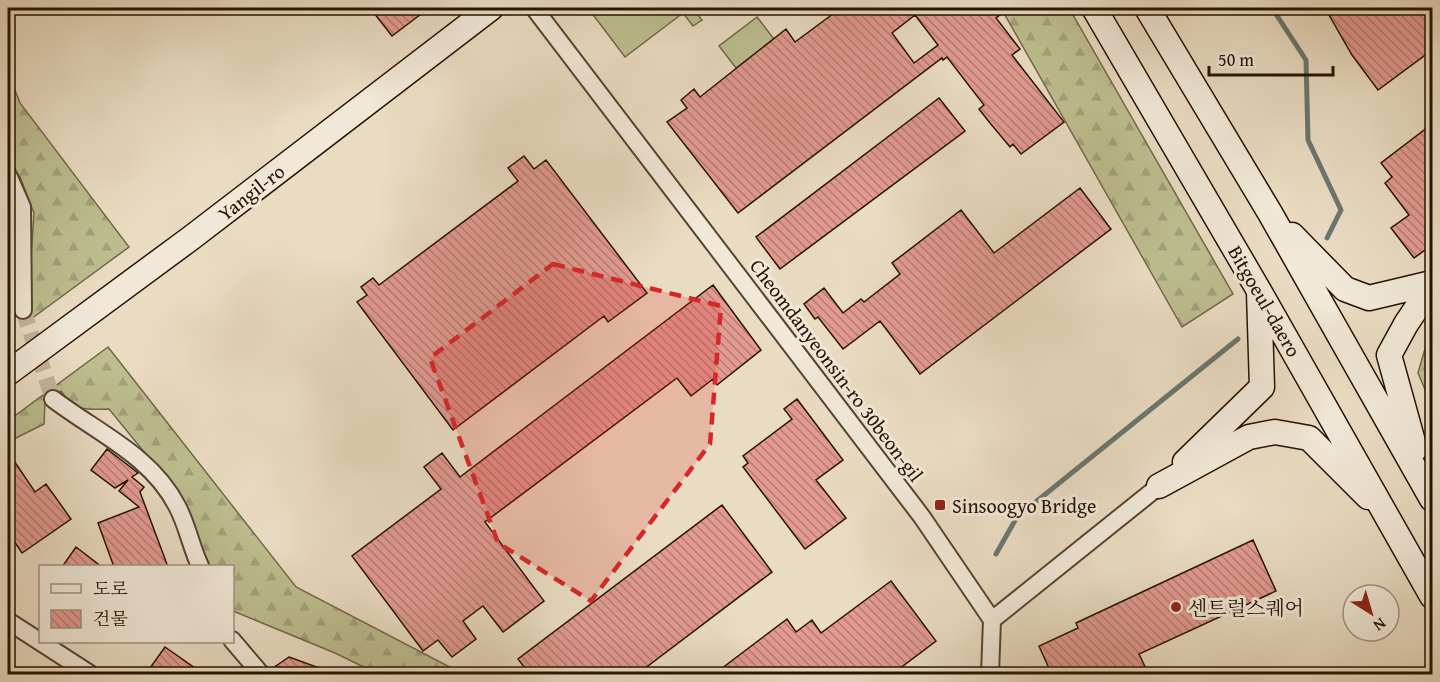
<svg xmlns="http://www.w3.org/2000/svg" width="1440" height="682" font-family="'Gentium Book Plus','Noto Serif KR',serif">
<defs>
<pattern id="forest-firs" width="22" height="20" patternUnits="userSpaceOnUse" patternTransform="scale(1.5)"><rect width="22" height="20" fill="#bdbe8f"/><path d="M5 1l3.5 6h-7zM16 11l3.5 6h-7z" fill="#a2a27a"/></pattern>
<pattern id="building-back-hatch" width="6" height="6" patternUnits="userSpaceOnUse" patternTransform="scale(1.5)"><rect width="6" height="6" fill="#e29a91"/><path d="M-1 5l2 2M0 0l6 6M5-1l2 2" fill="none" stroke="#b77c74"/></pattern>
</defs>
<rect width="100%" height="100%" fill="#eadcc3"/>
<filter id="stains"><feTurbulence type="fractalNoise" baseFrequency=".00333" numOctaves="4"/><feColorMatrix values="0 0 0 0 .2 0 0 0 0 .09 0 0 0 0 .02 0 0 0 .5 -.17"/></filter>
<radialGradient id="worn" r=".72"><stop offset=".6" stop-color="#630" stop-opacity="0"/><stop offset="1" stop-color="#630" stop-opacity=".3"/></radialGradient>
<path fill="#bdbe8f" stroke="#726848" stroke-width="1.5" d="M592,8H699L698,15L702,20L693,26L683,13L625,57L591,12Z
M757,17L774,39L736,68L719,46Z"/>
<path fill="url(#forest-firs)" stroke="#726848" stroke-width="1.5" d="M1001,8H1069L1233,294L1182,327Z
M8,72L20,103L129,247L31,319L28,303L34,213L20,177L8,162Z
M1432,338V406L1418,373L1427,342Z
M108,347L296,587L463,674H378L335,653L233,611L232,566H210L176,491L109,409C83,409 76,413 61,391L45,402L44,424L14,439L8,431V421Z"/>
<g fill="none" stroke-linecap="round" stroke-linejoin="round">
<path stroke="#6a7770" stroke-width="5" d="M1272,8L1306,60L1308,140L1341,210L1327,238
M996,554L1017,517L1238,339"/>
</g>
<path fill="url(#building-back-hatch)" stroke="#261202" stroke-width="1.5" fill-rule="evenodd" d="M370,8H429L392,36Z
M841,8H1009L996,18L1020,49L1012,55L1064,122L1021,154L1013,144L1010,147L990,123L979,109L984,105L947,57L943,60L942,58L738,213L667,122L687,108L681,100L694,89L700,97L786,29L795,42ZM915,15L938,45L914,63L892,33Z
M1325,8H1432V50L1378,90L1352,55Z
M939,98L965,131L780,269L756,237Z
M1432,124V245L1414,258L1391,228L1409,215L1385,183L1392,177L1381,163Z
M524,156L534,169L546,160L647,293L608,322L604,316L453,430L357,302L367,295L361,287L373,278L379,285L518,181L508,168Z
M1080,188L1111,229L920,374L880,321L843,349L818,317L815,319L804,304L824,288L843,313L861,299L864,302L900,274L892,263L961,210L994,253Z
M713,285L761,350L717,385L713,379L691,396L677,378L485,522L544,601L503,632L483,606L463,621L476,639L452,657L438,640L423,651L352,556L441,489L424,467L442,453L460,477Z
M797,399L843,460L816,480L846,518L805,549L743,467L748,463L743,456L792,419L784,409Z
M107,449L138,473L132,477L144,487L140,492L168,567H114L98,523L139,507L119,491L128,480L115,488L91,470Z
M8,452L35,492L46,484L71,519L22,553L8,532Z
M722,505L772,572L636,675H530L518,659Z
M1253,540L1276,591L1139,654L1149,675H1052L1039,646L1078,628L1076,623Z
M76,547L102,567H62Z
M891,581L936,641L891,675H713L787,619L796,632L812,620L821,633Z
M165,647L205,675H145Z
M289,657L333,673V675H271L270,670Z"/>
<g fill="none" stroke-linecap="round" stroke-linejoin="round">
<path stroke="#c3b49c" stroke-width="16" stroke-dasharray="16 8" stroke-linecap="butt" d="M23,310L53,399"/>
<defs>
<path id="street" d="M534,8L922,517L992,620L1159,486
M8,175L22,207L23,310
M53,399C96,432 151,455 177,506C187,524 191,547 200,566
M8,621L90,674
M232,640L261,674
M990,674L992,620"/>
<path id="secondary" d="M1094,8L1258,289L1432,596
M1147,8L1270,213L1432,499
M1292,235L1345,289L1369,298L1432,283
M8,373L191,238L491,8
M1415,449L1389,355L1406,324L1432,285
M1185,462L1262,387L1259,292
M1159,486L1249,437L1275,432L1309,438L1368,497"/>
</defs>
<use href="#street" stroke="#574432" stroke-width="20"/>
<use href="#secondary" stroke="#261202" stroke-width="27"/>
<use href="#street" stroke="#f1e8d8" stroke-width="16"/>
<use href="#secondary" stroke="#f1e8d8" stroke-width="24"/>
</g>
<path fill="#d62828" fill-opacity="0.2" stroke="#d62828" stroke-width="4.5" stroke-dasharray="12 8" stroke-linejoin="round" d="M553,264L721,306L710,444L591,601L498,543L430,358Z"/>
<g fill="#8f2418" stroke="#f1e8d8" stroke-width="2">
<rect x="934" y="499" width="12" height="12" rx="3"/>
<circle cx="1176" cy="607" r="6"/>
</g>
<g text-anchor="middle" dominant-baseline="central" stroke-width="6" stroke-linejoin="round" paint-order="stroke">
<g font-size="20" fill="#261202" stroke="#f1e8d8">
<text transform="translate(251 192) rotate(-38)">Yangil-ro</text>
<text transform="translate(1265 301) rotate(60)">Bitgoeul-daero</text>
<text transform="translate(837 370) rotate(53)">Cheomdanyeonsin-ro 30beon-gil</text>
</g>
<g font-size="20" fill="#261202" stroke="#f1e8d8" text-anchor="start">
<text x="952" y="505">Sinsoogyo Bridge</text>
<text x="1188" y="607">센트럴스퀘어</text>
</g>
</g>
<rect width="1440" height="682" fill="none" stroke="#eadcc3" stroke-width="30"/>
<rect x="9" y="9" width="1422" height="664" fill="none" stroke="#261202" stroke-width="3"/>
<rect x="15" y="15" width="1410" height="652" fill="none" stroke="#261202" stroke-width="1.5"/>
<rect x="39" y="565" width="195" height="78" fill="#f1e8d8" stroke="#a09282" stroke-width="1.5"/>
<rect x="51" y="584" width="30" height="9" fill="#f1e8d8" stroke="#a09282" stroke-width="1.5"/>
<text x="93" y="595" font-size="18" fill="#261202">도로</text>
<rect x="51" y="610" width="30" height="18" fill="url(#building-back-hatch)" stroke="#a09282" stroke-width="1.5"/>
<text x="93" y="625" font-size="18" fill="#261202">건물</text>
<g transform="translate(1371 613) rotate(143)"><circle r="28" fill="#f1e8d8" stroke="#a09282" stroke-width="1.5"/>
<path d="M0-4.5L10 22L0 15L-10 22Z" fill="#8f2418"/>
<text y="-9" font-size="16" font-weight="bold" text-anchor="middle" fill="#261202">N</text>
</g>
<path d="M1209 66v9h124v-9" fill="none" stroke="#261202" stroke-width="3"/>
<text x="1218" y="66" font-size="18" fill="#261202" stroke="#f1e8d8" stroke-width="4.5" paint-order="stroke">50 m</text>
<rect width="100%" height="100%" filter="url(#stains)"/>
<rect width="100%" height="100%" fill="url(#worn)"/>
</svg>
